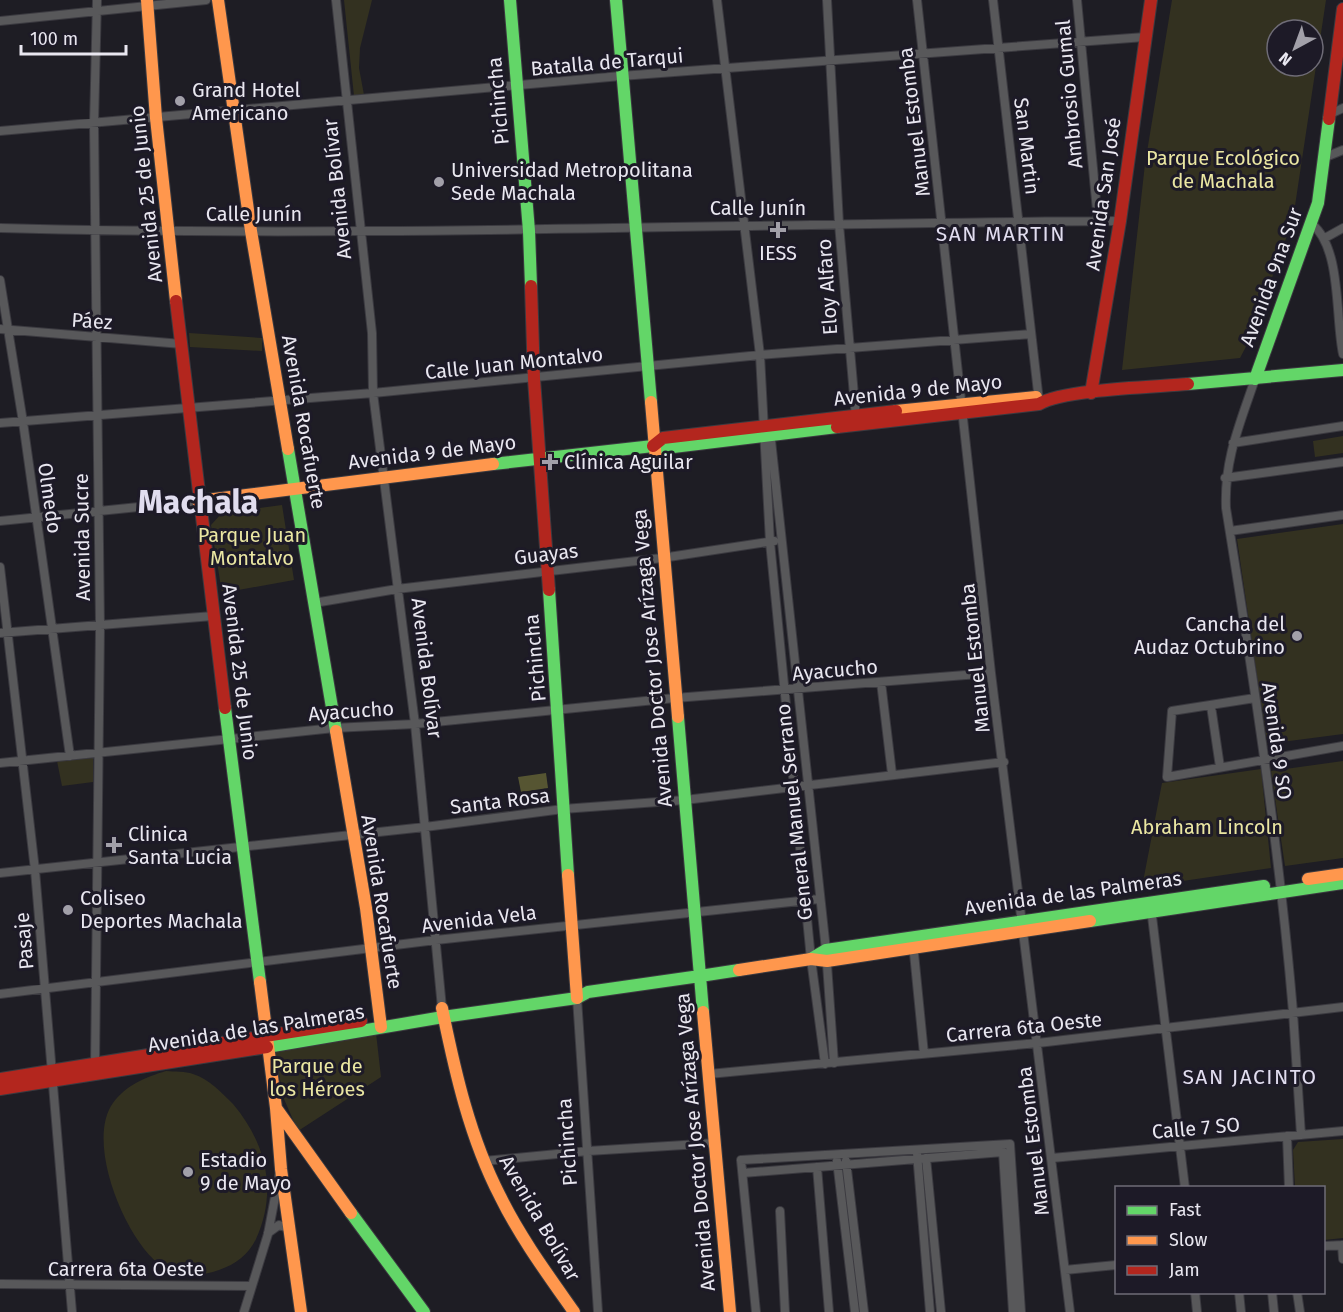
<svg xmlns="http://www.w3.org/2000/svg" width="1343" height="1312" font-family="'Fira Sans',sans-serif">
<rect width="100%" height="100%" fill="#1e1d24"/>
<path fill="#333120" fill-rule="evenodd" d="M344,0H372L360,48L359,68L364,95L354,96Z
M1172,0H1326L1293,219L1250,339L1240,358L1122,370L1145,164ZM1277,30H1313V66H1277Z
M189,333L262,338V351L190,347Z
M1343,436V453L1315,457L1313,441Z
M282,505L294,580L222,593L211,525L222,513Z
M1343,524V734L1267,744L1237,539Z
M93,758V782L62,786L57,761Z
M1343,761V858L1285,866L1271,771Z
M1261,769L1271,868L1142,887L1162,783Z
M376,1033L381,1077L298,1131L284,1099L274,1050Z
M166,1071C175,1072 185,1071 193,1074C209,1079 222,1093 233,1104C266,1143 278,1191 256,1239C248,1255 236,1264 219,1270C200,1277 175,1277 159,1264C125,1238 85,1142 113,1103C126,1085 146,1077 166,1071Z
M1343,1139V1238L1324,1240V1188L1295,1187L1293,1150L1298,1142Z"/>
<path fill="#565532" d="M546,773L548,788L521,792L518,777Z"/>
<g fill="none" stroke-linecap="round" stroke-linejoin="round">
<defs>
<path id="street" d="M336,0L372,333L373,393L415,724L442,1008
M717,0L760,355L770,542L811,959L825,1064
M827,0L839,224L856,418
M917,0L991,673L1070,1312
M993,0L1039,401
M1077,0L1098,221
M0,21L206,0
M1328,115L1343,108
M0,131L621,76L1145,37
M1323,158L1343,150
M1312,224C1342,249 1335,317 1343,354
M0,228C373,238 747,223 1120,221
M1325,238L1343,228
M0,280L23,422L70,756
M0,329L182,344
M1255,379C1240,424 1224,459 1226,508C1253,675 1279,844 1293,1012C1296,1053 1298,1094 1301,1135
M0,423L373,393L760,355L1031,334
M770,431L826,950L834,1063
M1233,443L1343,426
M1225,478L1343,462
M0,521L198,501
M1230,531L1343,515
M0,567L35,870L72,1312
M314,603L397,589L662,558L774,541
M0,633L213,616
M881,682L892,774
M1255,698L1172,711L1167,777L1343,746
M1211,706L1220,767
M0,763L334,728L415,724L675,698L991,673
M0,873L425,827L563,809L685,800L1004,762
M1151,908L1185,1188
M913,943L924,1054
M0,994L436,940L819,899
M577,998L598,1312
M95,1067L100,627L94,124L97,0
M709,1074L1038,1043L1343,1007
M1287,1136L1289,1188
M917,1153L930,1312
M926,1158L941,1312
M1052,1158L1343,1131
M484,1161L588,1151L716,1143
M837,1161L855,1312
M846,1161L864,1312
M817,1167L829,1312
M743,1173L1003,1152L1013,1312
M780,1211L785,1312
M268,1233L279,1225L288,1228
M1342,1245L1343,1259
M1324,1246L1343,1245
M1065,1270L1116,1265
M0,1284L251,1286
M1195,1292L1197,1312
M1239,1292L1241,1312
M1272,1292L1274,1312
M1297,1292L1300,1312
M244,1312L268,1234L279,1176
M756,1312L741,1160L1010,1144L1021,1312"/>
<path id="fast" d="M510,0L529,231L531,286
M616,0L651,402
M1255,379L1318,203L1329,119
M1188,384L1343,370
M288,449L336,731
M493,464L653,446L665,448L837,427
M549,590L568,875
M225,708L260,982
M678,717L700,976L739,970
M1090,921L1343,883
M811,959L826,950L1264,886
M267,1047L443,1017L577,998L588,992L700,976L703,1012
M351,1213L424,1312"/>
<path id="slow" d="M147,0L156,118L176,301
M218,0L251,231L288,449
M651,402L678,717
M896,411L1036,397
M198,501L493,464
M336,731L366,908L381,1027
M568,875L577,998
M1308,879L1343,874
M739,970L811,959L827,961L1090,921
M260,982L276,1108L351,1213
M442,1008C455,1072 470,1138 500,1196C520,1237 548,1275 574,1312
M703,1012L730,1312
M276,1108L281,1169L301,1312"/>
<path id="jam" d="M1329,119L1343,9
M531,286L534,379L549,590
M176,301L225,708
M1091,393L1120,221L1151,0
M837,427L1039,404C1064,389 1155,387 1188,384
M653,446L663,438L896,411
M265,1036L361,1021
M0,1079L265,1036
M0,1089L267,1047"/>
</defs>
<use href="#street" stroke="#3b3a40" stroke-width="10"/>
<use href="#fast" stroke="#3b3a40" stroke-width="14"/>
<use href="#slow" stroke="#3b3a40" stroke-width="14"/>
<use href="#jam" stroke="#3b3a40" stroke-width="14"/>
<use href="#street" stroke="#58585a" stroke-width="8"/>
<use href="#fast" stroke="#63d668" stroke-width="12"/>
<use href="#slow" stroke="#ff974d" stroke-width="12"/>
<use href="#jam" stroke="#b3261e" stroke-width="12"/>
</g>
<g fill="#a2a0a9" stroke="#1d1a27" stroke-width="2">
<circle cx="180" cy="101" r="6"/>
<circle cx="439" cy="182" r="6"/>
<path d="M775 221h6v6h6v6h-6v6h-6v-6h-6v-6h6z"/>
<path d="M547 453h6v6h6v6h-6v6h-6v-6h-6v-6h6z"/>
<circle cx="1297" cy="636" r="6"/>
<path d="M111 836h6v6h6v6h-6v6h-6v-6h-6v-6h6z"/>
<circle cx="68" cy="910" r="6"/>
<circle cx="188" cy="1172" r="6"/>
</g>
<g text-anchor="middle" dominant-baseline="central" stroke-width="6" stroke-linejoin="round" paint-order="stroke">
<g font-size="20" fill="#e9e7f0" stroke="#1d1a27">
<text transform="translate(607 62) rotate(-5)">Batalla de Tarqui</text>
<text transform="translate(1069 94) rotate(-95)">Ambrosio Gumal</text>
<text transform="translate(498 101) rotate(-95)">Pichincha</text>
<text transform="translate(914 122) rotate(-97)">Manuel Estomba</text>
<text transform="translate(1027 146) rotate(83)">San Martin</text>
<text transform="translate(337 189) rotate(-96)">Avenida Bolívar</text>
<text transform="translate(146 194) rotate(-96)">Avenida 25 de Junio</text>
<text transform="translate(1103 194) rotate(-82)">Avenida San José</text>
<text x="758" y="208">Calle Junín</text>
<text x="254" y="214">Calle Junín</text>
<text transform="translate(1271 277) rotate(-70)">Avenida 9na Sur</text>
<text transform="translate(827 287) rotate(-94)">Eloy Alfaro</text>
<text transform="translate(92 321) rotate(4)">Páez</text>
<text transform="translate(514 363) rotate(-6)">Calle Juan Montalvo</text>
<text transform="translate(918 390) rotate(-6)">Avenida 9 de Mayo</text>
<text transform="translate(304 422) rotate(80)">Avenida Rocafuerte</text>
<text transform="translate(432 452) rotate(-7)">Avenida 9 de Mayo</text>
<text transform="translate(50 498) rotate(82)">Olmedo</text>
<text transform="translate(82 537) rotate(-91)">Avenida Sucre</text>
<text transform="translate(546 554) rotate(-7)">Guayas</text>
<text transform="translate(535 658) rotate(-95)">Pichincha</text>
<text transform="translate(652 658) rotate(-95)">Avenida Doctor Jose Arízaga Vega</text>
<text transform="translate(975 658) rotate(-96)">Manuel Estomba</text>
<text transform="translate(427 668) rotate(83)">Avenida Bolívar</text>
<text transform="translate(835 670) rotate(-5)">Ayacucho</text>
<text transform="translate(240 672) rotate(83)">Avenida 25 de Junio</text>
<text transform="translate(351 711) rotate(-4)">Ayacucho</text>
<text transform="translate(1277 741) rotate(82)">Avenida 9 SO</text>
<text transform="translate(500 801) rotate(-7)">Santa Rosa</text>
<text transform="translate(794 812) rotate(-96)">General Manuel Serrano</text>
<text transform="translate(1073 893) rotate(-8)">Avenida de las Palmeras</text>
<text transform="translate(382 902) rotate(81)">Avenida Rocafuerte</text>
<text transform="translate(479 919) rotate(-7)">Avenida Vela</text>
<text transform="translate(24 941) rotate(-95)">Pasaje</text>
<text transform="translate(1024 1027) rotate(-6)">Carrera 6ta Oeste</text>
<text transform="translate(256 1028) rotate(-9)">Avenida de las Palmeras</text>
<text transform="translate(1196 1128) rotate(-5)">Calle 7 SO</text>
<text transform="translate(1033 1141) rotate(-97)">Manuel Estomba</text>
<text transform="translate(567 1142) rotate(-94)">Pichincha</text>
<text transform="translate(695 1142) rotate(-95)">Avenida Doctor Jose Arízaga Vega</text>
<text transform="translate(540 1218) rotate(60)">Avenida Bolívar</text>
<text x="126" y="1269">Carrera 6ta Oeste</text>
</g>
<g font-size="20" fill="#e9e7f0" stroke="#1d1a27" text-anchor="start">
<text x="192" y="90">Grand Hotel<tspan x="192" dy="23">Americano</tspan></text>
<text x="451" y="170">Universidad Metropolitana<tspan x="451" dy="23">Sede Machala</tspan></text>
<text x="778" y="253" text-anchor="middle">IESS</text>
<text x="564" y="462">Clínica Aguilar</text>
<text x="1285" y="624" text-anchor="end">Cancha del<tspan x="1285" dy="23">Audaz Octubrino</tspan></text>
<text x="128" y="834">Clinica<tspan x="128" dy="23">Santa Lucia</tspan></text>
<text x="80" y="898">Coliseo<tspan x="80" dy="23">Deportes Machala</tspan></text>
<text x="200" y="1160">Estadio<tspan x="200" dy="23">9 de Mayo</tspan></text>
</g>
<g font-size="20" fill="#eae6a2" stroke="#1d1a27">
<text x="1223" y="158">Parque Ecológico<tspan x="1223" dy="23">de Machala</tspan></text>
<text x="252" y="535">Parque Juan<tspan x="252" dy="23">Montalvo</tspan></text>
<text x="1207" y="827">Abraham Lincoln</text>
<text x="317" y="1066">Parque de<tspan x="317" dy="23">los Héroes</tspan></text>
</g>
<g font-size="21" letter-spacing="1.5" fill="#e1ddef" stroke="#1d1a27">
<text x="1001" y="234">SAN MARTIN</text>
<text x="1250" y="1077">SAN JACINTO</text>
</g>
<g font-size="32" font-weight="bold" fill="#e1ddef" stroke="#1d1a27">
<text x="198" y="502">Machala</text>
</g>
</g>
<rect x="1115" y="1186" width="210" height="108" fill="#1d1a27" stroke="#6f6c77" stroke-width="1.5"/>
<rect x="1127" y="1206" width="30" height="9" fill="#63d668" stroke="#6f6c77" stroke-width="1.5"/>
<text x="1169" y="1216" font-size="18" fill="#e9e7f0">Fast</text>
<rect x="1127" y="1236" width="30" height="9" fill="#ff974d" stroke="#6f6c77" stroke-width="1.5"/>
<text x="1169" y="1246" font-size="18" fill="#e9e7f0">Slow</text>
<rect x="1127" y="1266" width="30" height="9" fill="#b3261e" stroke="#6f6c77" stroke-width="1.5"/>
<text x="1169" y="1276" font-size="18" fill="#e9e7f0">Jam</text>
<g transform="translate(1295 48) rotate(221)"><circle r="28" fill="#1d1a27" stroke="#6f6c77" stroke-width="1.5"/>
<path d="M0-4.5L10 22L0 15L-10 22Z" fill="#a2a0a9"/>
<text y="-9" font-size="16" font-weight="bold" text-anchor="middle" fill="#e9e7f0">N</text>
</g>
<path d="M21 45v9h105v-9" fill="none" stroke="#e9e7f0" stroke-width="3"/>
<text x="30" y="45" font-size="18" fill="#e9e7f0" stroke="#1d1a27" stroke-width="4.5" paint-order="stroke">100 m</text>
</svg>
